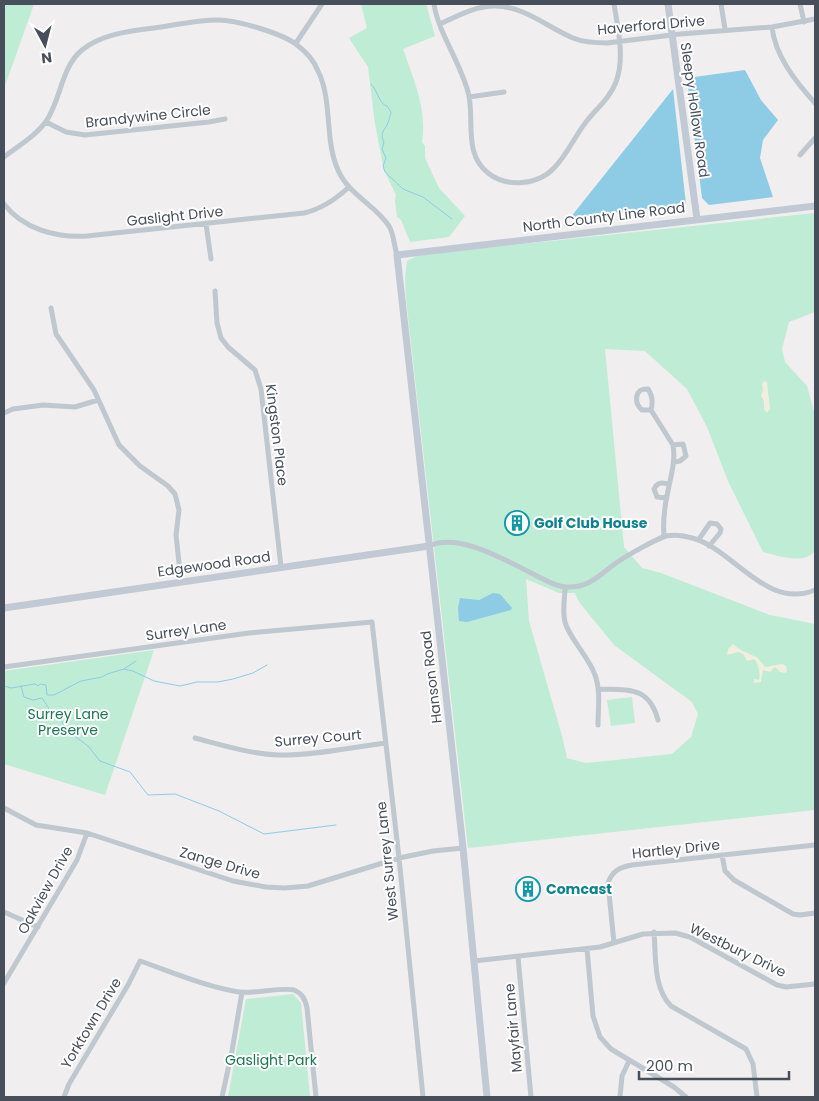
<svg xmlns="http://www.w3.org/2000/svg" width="819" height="1101" font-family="Poppins,sans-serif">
<rect width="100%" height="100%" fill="#f0eeee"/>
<path fill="#beecd4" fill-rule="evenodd" d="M4,4H34L6,83L4,85Z
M361,4H426L435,36L403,49C414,81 427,108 422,142L425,146V158L439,188L465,216L449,237L410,242L401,220L397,217L395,201L396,195L384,170L375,124L368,67L349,38L367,28Z
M815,213V312L789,322L782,349L785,362L807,386L815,415V551C803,565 779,556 763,552L728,481L707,427L687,389L645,351L605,349L624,547L642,568L661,573L770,615L815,624V810L468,848L406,299L405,277L407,261L417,256L474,249ZM526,579L559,593H575L579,602L614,645L692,702L698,714L691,737L672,754L586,763L567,758L562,736L529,621Z
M154,650L105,795L4,764V671Z
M632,697L635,723L611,726L607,700Z
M293,994L301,1003L310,1097H228L246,999Z"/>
<path fill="#f1eddf" d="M764,381L767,382L770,409L767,413L764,409V402L761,395L763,390L762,384Z
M733,644L739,649L758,658L765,667L782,664L786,666L787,671L785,673L780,672L775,667L770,672L763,670L761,682L754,683V679L759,680C761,675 758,662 754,659L747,661L743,654L738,652L727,655L728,649Z"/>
<path fill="#8ecce6" d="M745,70L761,100L778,120L763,140L760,158L773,197L709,205L702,198L687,78Z
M673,89L686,204L570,218Z
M493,593L500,594L512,608L511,610L467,622L459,621L458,608L460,598L479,600Z"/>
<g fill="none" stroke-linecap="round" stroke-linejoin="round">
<path stroke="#8ecce6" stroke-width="1" d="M371,84C378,91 379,104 387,106L391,112C390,116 389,121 387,125C383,132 380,134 384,142L382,149L386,158L383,166L385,172L403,189L423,197L452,219
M124,669L136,661
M4,686L11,688L35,684L38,686L40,684L46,685L47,695H54L81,681L102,677L107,674L124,669L133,671L154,681L180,686L197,682H218L233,679L253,673L267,665
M21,686L24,697L33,700L42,698L50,710L61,720L66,730L88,746L100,761L130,772L148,795L175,794L219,811L264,834L336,825"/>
<path stroke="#bfc7cf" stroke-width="5" d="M434,4C438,33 462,64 469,96C474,123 464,154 488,173C507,188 538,185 554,168C567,155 575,136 586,122C596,109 610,98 616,82C625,58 618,29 614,4
M721,4L725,29
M800,4L804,22
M440,24C457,16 475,6 495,6C524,6 547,27 573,38C583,42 595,43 607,43L680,34L772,27L815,19
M772,27C775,56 796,82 815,103
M296,43L322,4
M469,97L504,92
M46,122L66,132L85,135L209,122L225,119
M800,155L815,138
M4,157C18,146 37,135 47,120C61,98 62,66 82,50C102,34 130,31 154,28C175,25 197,20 218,20C236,20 282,33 297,45C305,51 314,61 318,71C333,101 324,139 338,170C348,194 375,205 389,226C394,234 394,246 397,255
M4,204C23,229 56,238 87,236L304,213C322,209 336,199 349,187
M206,224L211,259
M215,291L217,323L221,338L228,347L255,370L261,389L281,567
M51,308L56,334L94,390L119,445L140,466L168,486L175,494L179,510L176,535L181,581
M651,410H642C634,403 634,388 648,389C652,395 653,403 651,410L673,445C676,462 670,479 667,496C664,510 663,523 664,537
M4,413L13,409L43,405L75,407L98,400
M673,445L683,444L686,456L680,461L674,462
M666,498L657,497L654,489C658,481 662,483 669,484
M699,539L710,523L717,524L721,529L720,533L709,546
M429,546C459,532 507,561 535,575C544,579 556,587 566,587C591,588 601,573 619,561C628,555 656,539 666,536C673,535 681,535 688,537C732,545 764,611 815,590
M565,587C565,598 562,611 565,622C569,638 589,657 595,675C601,691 598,709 598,725
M4,667L249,633L372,622L399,858L423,1097
M599,689C629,690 649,686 658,720
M195,738C222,745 250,754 278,755C311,756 353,747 386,743
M4,808L36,825L87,833L233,881L266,887L285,888L308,886L399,858L433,851L463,848
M722,855L725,871L734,880L793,914L800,915L815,913
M4,912L38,927
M654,932C656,956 653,988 671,1006L746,1049L753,1064L757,1097
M614,943L608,883C612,871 620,867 632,865L815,845
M587,949L593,1016L600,1037L611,1049L674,1087L686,1097
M518,957L531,1097
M474,961L600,947L643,934L675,933L690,937L777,985L786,987L815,984
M4,983L77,860L87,833
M64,1097L69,1084L128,985L140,961C172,972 206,987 239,992C254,994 282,987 294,990C302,993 305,999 307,1008L316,1097
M222,1097L232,1051L242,992
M620,1097L622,1076L629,1061"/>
<path stroke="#c1c9d5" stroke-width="7" d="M668,4L697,219
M4,608L429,546
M487,1097L463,848L397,255L815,206"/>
</g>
<defs>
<symbol id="building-ring" viewBox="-11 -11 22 22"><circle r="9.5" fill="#fff" stroke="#0f9aa8" stroke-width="1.5"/><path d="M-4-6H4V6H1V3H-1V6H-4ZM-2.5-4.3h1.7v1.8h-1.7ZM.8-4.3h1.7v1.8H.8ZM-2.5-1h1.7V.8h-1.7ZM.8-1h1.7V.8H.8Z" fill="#0f9aa8"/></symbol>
</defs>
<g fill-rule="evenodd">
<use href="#building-ring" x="503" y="509" width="28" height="28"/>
<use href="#building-ring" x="514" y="875" width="28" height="28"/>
</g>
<g text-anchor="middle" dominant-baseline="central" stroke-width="4" stroke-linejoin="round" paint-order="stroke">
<g font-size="14" fill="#474f5a" stroke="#fff">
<text transform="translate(651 25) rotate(-5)">Haverford Drive</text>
<text transform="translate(695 110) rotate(82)">Sleepy Hollow Road</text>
<text transform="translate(148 116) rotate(-6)">Brandywine Circle</text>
<text transform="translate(175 216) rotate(-6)">Gaslight Drive</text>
<text transform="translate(604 217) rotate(-7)">North County Line Road</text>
<text transform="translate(277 435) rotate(83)">Kingston Place</text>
<text transform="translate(214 564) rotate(-8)">Edgewood Road</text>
<text transform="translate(186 630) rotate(-8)">Surrey Lane</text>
<text transform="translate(431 677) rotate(-97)">Hanson Road</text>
<text transform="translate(318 738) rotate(-5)">Surrey Court</text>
<text transform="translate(676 849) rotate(-6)">Hartley Drive</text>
<text transform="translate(387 861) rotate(-96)">West Surrey Lane</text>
<text transform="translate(220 863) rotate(16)">Zange Drive</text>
<text transform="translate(45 890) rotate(-61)">Oakview Drive</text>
<text transform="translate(738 950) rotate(26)">Westbury Drive</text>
<text transform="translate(91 1023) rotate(-59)">Yorktown Drive</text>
<text transform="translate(513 1028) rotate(-95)">Mayfair Lane</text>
</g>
<g font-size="14" font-weight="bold" fill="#0d838f" stroke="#fff" text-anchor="start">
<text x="534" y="523">Golf Club House</text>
<text x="546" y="889">Comcast</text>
</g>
<g font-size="14" fill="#1c7651" stroke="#fff">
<text x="68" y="714">Surrey Lane<tspan x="68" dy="16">Preserve</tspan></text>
<text x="271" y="1060">Gaslight Park</text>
</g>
</g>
<rect width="819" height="1101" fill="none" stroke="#474f5a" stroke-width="10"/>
<g transform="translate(45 45) rotate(173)" stroke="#ffffff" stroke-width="4" paint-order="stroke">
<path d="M0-4L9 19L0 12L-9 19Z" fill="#474f5a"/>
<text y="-8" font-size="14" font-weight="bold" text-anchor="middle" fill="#474f5a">N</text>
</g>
<path d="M639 1071v8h150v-8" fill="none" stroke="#474f5a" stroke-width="2.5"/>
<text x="646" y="1071" font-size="15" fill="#474f5a" stroke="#ffffff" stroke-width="4" paint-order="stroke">200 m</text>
</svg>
